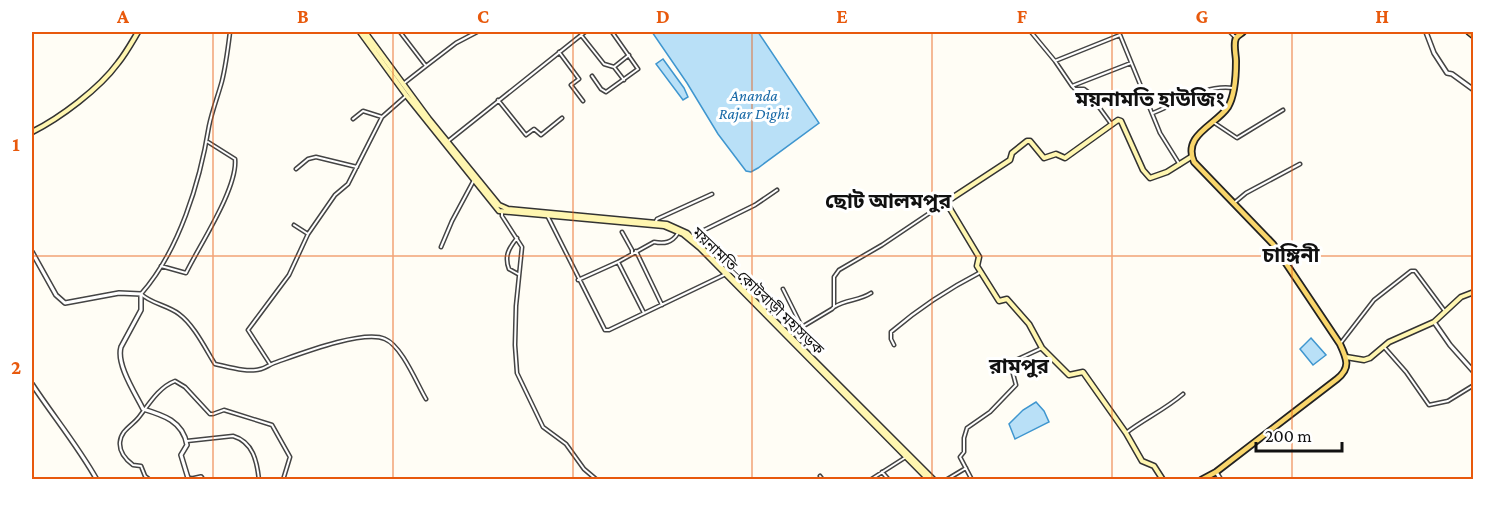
<svg xmlns="http://www.w3.org/2000/svg" width="1505" height="511" font-family="'Crimson Pro','Noto Sans Bengali',serif">
<rect width="100%" height="100%" fill="#fffdf5"/>
<path fill="#b9e0f7" stroke="#3f96cf" stroke-width="1.5" d="M652,32H758L819,123L758,168L751,172L746,171L718,134L687,83Z
M663,59L684,88L688,97L683,100L656,64Z
M1311,338L1326,355L1313,365L1300,349Z
M1036,402L1044,411L1049,422L1015,439L1009,424L1023,410Z"/>
<g fill="none" stroke-linecap="round" stroke-linejoin="round">
<defs>
<path id="minor" d="M230,32C228,48 226,65 222,81C218,96 212,111 209,126C200,182 179,251 141,294C152,304 167,305 179,314C194,325 205,348 215,364C229,367 248,373 261,369C265,368 269,365 274,363C297,355 363,329 385,339C402,346 417,384 426,399
M400,32L426,66L403,84
M1031,32L1055,61
M1230,32L1236,38
M581,35L604,64L614,67
M559,52L579,79L571,85L583,101
M426,66L456,43L477,32
M592,76L601,89L606,92L638,69L612,32
M624,80L614,67L629,55
M1072,86L1131,63
M498,100L526,135L534,129L541,135L562,118
M1153,113C1178,103 1206,84 1233,88
M353,119L363,111L382,117
M1213,122L1237,138L1283,110
M1112,125L1088,92L1084,89H1075L1072,86L1055,61L1120,35L1160,133L1180,165
M447,142L585,32
M296,169L308,159L316,157L357,167
M1234,203L1246,193L1300,164
M502,211V216L522,247L516,306L515,345L517,373L543,427L566,444L584,469L597,480
M548,217L605,330H609L726,274
M655,223L657,219L712,194
M294,225L308,234
M622,232L632,250V254
M692,236L755,205L777,190
M517,238C509,248 504,256 509,269L518,274
M441,247L452,221L474,180
M636,251L662,305
M618,262L644,313
M161,266L186,273C199,246 238,188 235,159L208,142
M578,280L618,262L654,242C664,244 672,243 678,233
M783,289L802,327
M834,307C847,299 859,301 871,293
M792,336L802,327L832,309L834,307V277L839,270L882,245L946,202
M1340,344L1374,300L1411,271H1415L1444,310
M894,345L891,339V332C919,308 948,289 981,272
M1384,347L1406,372L1429,405L1448,401L1474,385
M270,364L248,330L289,275L308,234L335,195L348,184L382,117L407,95
M1126,433C1144,419 1166,409 1183,394
M187,441L233,436C253,442 257,461 259,480
M882,472L889,480
M820,476L823,480
M150,480L145,476L141,466L133,465C125,459 119,452 120,442C121,430 132,426 139,417C149,404 159,387 175,381L185,387L210,414H213L224,410L272,425L290,457L283,480
M870,480L906,457
M946,480L966,468
M972,480L960,457L964,452V438L967,428L990,412L1016,385L1012,370L1016,360L1042,348"/>
<path id="tertiary" d="M1426,32L1434,53L1447,73L1452,74L1474,90
M32,252L56,295L65,303L119,293L141,294V310L121,347C116,364 135,393 143,409C163,415 183,421 187,445L181,455L188,478L192,479L201,477L203,480
M1434,322L1450,345L1474,372
M32,384C53,416 78,446 97,480
M1216,472L1221,480"/>
<path id="secondary" d="M360,32L406,95L499,211L664,226L683,234L700,248L929,480
M365,32L429,119L499,205L508,209L667,224L687,233L934,480
M32,132C60,118 99,89 118,63C126,53 132,42 138,32
M1346,357L1364,360L1370,358L1389,342L1434,322L1461,297L1474,292
M1163,480L1154,466L1142,461L1126,433L1083,372L1069,375L1042,348L1029,324L1007,299L999,301L977,266L979,257L946,202L1010,160L1012,153L1027,141H1030L1044,158L1056,154L1065,158L1118,120L1121,121L1143,170L1150,178L1167,172L1191,157"/>
<path id="primary" d="M1201,480L1216,472L1337,379C1351,368 1347,359 1340,344L1273,244L1194,162C1182,135 1216,125 1228,107C1235,95 1236,75 1236,61C1236,55 1233,44 1236,38C1238,35 1241,34 1243,32"/>
<path id="trunk" d="M1469,32L1474,36"/>
</defs>
<use href="#minor" stroke="#444" stroke-width="5"/>
<use href="#tertiary" stroke="#444" stroke-width="6"/>
<use href="#secondary" stroke="#333" stroke-width="7"/>
<use href="#primary" stroke="#222" stroke-width="8"/>
<use href="#trunk" stroke="#222" stroke-width="8"/>
<use href="#minor" stroke="#fff" stroke-width="2"/>
<use href="#tertiary" stroke="#fff" stroke-width="3"/>
<use href="#secondary" stroke="#fff6b0" stroke-width="4"/>
<use href="#primary" stroke="#f9d66b" stroke-width="4.5"/>
<use href="#trunk" stroke="#f7bc64" stroke-width="5"/>
</g>
<path fill="none" stroke="#e8590c" stroke-width="1.5" stroke-opacity="0.55" d="M213,32V480M393,32V480M573,32V480M752,32V480M932,32V480M1112,32V480M1292,32V480M32,256H1474"/>
<g text-anchor="middle" dominant-baseline="central" stroke-width="6" stroke-linejoin="round" paint-order="stroke">
<g font-size="15" fill="#111" stroke="#fff">
<text transform="translate(758 291) rotate(44)">ময়নামতি–কোটবাড়ী মহাসড়ক</text>
</g>
<g font-size="16" font-style="italic" fill="#1768a6" stroke="#fff">
<text x="754" y="95">Ananda<tspan x="754" dy="18">Rajar Dighi</tspan></text>
</g>
<g font-size="21" font-weight="bold" fill="#111" stroke="#fff">
<text x="1150" y="99">ময়নামতি হাউজিং</text>
<text x="888" y="201">ছোট আলমপুর</text>
<text x="1291" y="255">চাঙ্গিনী</text>
<text x="1019" y="366">রামপুর</text>
</g>
</g>
<rect width="1505" height="511" fill="none" stroke="#ffffff" stroke-width="66"/>
<path d="M1256 442v9h86v-9" fill="none" stroke="#111111" stroke-width="3"/>
<text x="1265" y="442" font-size="18" fill="#111111" stroke="#ffffff" stroke-width="4.5" paint-order="stroke">200 m</text>
<rect x="33" y="33" width="1439" height="445" fill="none" stroke="#e8590c" stroke-width="2"/>
<g font-size="20" text-anchor="middle" font-weight="bold" fill="#e8590c">
<text x="123" y="23">A</text>
<text x="303" y="23">B</text>
<text x="483" y="23">C</text>
<text x="663" y="23">D</text>
<text x="842" y="23">E</text>
<text x="1022" y="23">F</text>
<text x="1202" y="23">G</text>
<text x="1382" y="23">H</text>
<text x="16" y="151">1</text>
<text x="16" y="374">2</text>
</g>
</svg>
